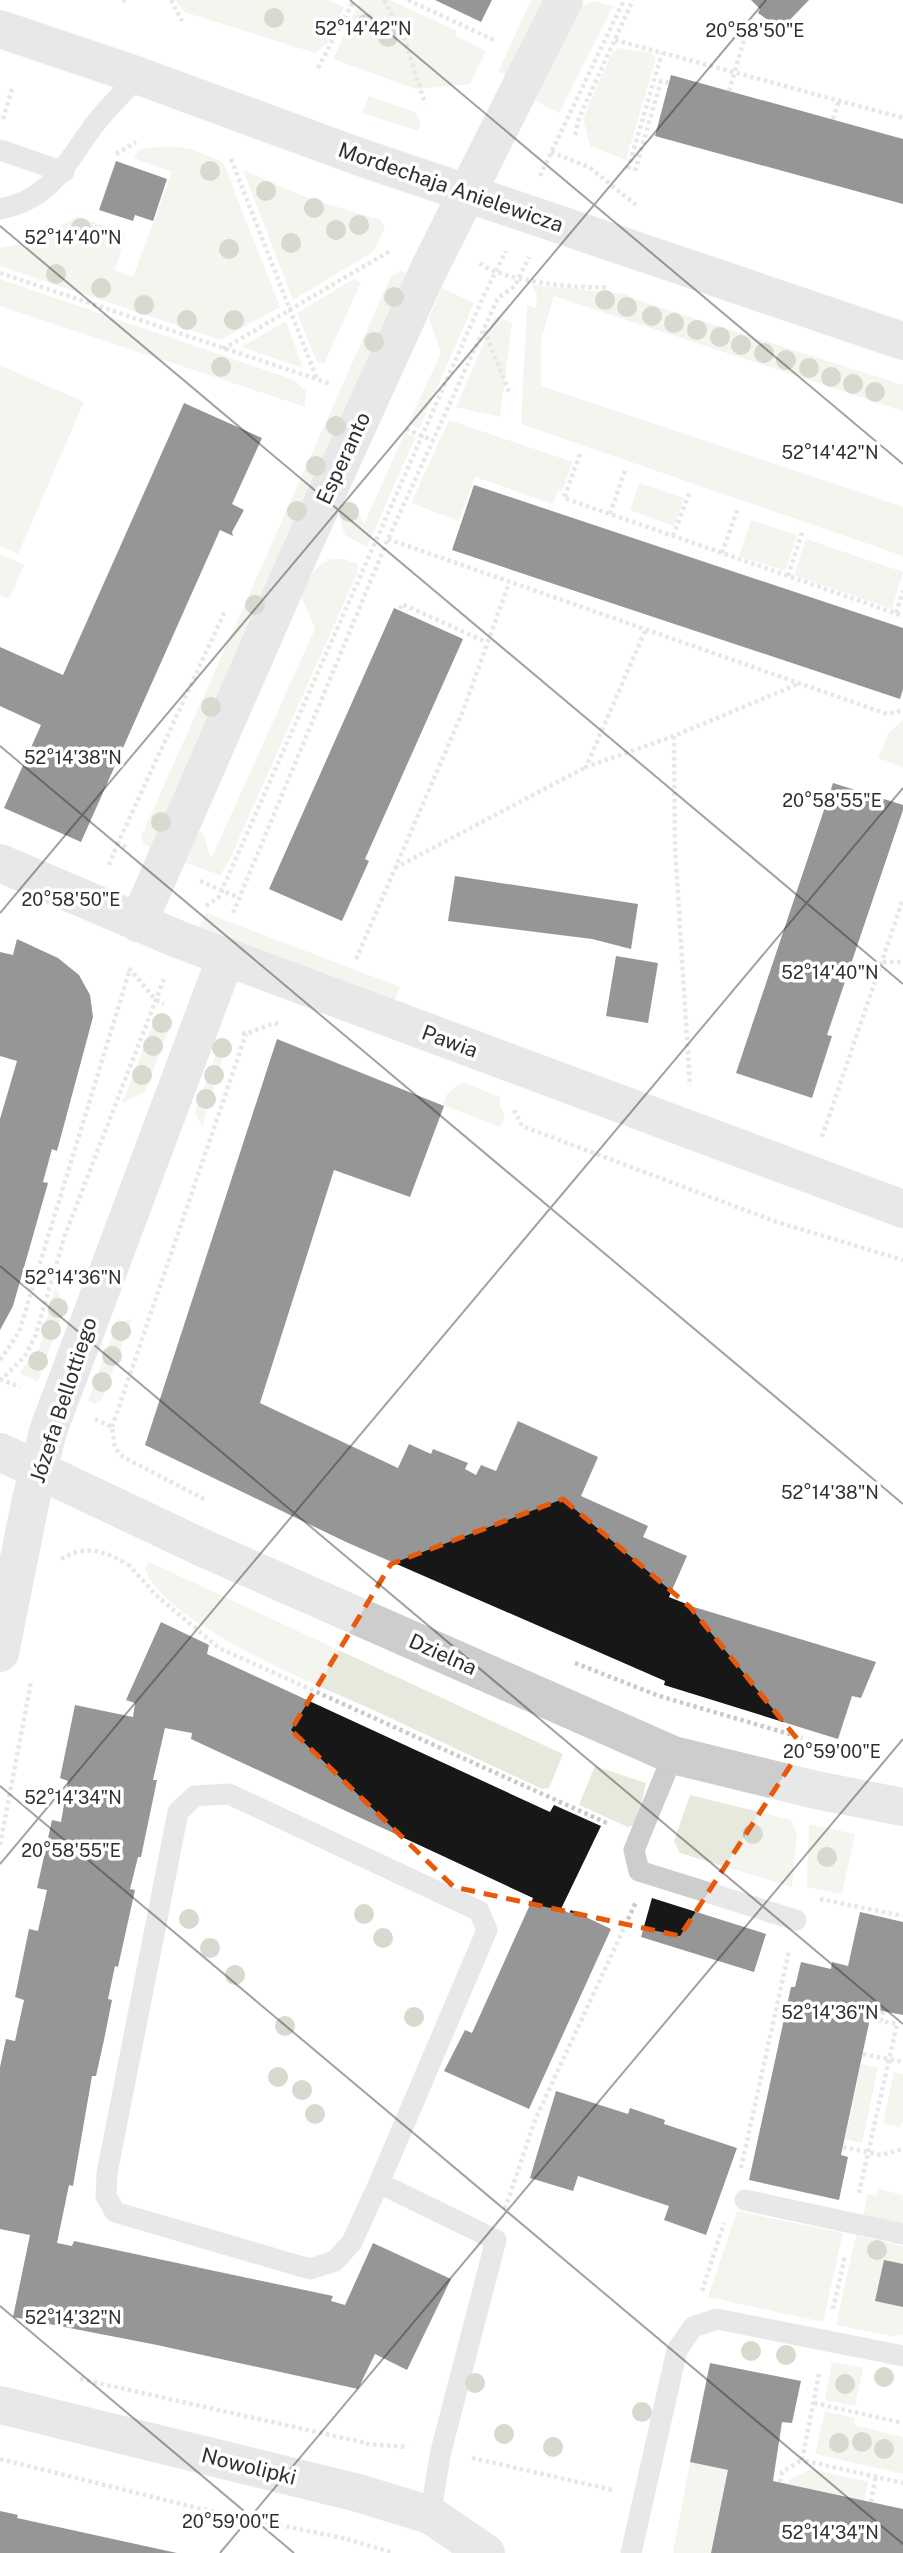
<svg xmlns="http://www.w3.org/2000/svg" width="903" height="2553" font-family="'Public Sans',sans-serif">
<rect width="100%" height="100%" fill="#fff"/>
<path fill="#e6e9dc" d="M175,0H329L344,7L328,43L315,53L184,12Z
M360,0H390L457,31L456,36L486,51L470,84L416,89L333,59Z
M531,0H546L508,76L498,72Z
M594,1L613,6L559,113L532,99L579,7Z
M619,48L652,53L656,58L626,160L590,146L583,118L612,53Z
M369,96L415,112L421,123L418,131L362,113Z
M169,146L191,149L223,162L280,307L220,340L0,266V248L30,242L77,217L126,233L115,270L133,277L172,172L133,158L141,149Z
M243,170L308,198L380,220L385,227L374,251L293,300Z
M401,271L413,276L156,850L144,844L141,837L391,276Z
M0,279L294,380L306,391L305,407L0,306Z
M354,279L361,282L324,364L317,362L297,313Z
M532,285L628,294V297L903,385V411L554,296L541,339V386L903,507V556L521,424L527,305L536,308L537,294Z
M442,288L474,303L419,429L408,424L441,353L429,318Z
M495,316L512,323L500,417L456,407Z
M286,321L303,368L241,347Z
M0,365L84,402L18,554L0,546Z
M449,420L573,462L562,491L558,490L553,504L475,477L459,521L411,503Z
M405,433L415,438L367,547L346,536C339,524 337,507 351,499L364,524Z
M639,483L684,498L674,526L630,510Z
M751,520L797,535L785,571L739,556Z
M806,539L903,572L892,609L794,575Z
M0,554L24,565L9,599L0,595Z
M332,559H343L358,564L357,574L228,863L220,875L183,862L198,832L203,833L211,859L315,629L301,596C309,580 314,564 332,559Z
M903,720V767L878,758L889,732Z
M206,913L400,987L394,1003L199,927Z
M157,1014L172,1021L145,1092L122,1103Z
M222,1038L228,1040L202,1127L195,1112Z
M462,1082L500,1097V1107L505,1115L500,1127L443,1105L447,1094Z
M55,1287L65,1306L38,1382L19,1373L39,1349Z
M132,1319L102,1399L96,1404L88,1401L117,1323Z
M149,1562L563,1754L549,1788L542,1789C487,1763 432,1738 378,1712C323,1687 166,1626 145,1569Z
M595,1766L646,1783L637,1823L628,1827L579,1805Z
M690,1795L791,1820L797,1834L792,1887L680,1853L674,1841Z
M809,1824L855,1834L842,1894L807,1887Z
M861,2064L878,2068L862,2143L845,2139Z
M894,2072L903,2074V2122L899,2127L883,2124Z
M878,2189L903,2195V2224L863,2216L868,2194L876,2196Z
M737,2211L843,2233L823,2322L708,2297Z
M856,2235L903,2246V2264L875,2301L903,2307V2335L891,2336L836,2325Z
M832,2362L863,2368L855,2406L825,2400Z
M825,2411L855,2418L854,2425L903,2437V2474L815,2454Z
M690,2462L728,2470L711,2553H673Z
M811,2469L868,2482L864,2500L788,2484L789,2480Z"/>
<path fill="#171717" d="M435,0H492L481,22Z
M751,0H809L781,29L758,13L760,9Z
M671,75L903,139V204L655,136Z
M116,161L167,179L153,221L135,215L133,221L99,210Z
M184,403L262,438L232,504L244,510L232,532L233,536L220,530L81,842L4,808L41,725L0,706V647L63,675Z
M474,485L903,628V689L900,699L452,550Z
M394,608L463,639L365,859L369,861L342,921L269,889Z
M833,783L903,805V810L827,1035L832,1036L812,1098L736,1073Z
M455,876L638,904L631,949L592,939L448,921Z
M17,939L58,958L79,975L90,995L93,1017L57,1151L52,1149L43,1182L48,1183L13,1306L0,1330V1119L17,1061L0,1056V952L13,955Z
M616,956L658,963L648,1023L606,1016Z
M277,1039L444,1106L410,1197L334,1170L260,1403L398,1468L409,1444L431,1454L433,1449L468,1463L465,1469L476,1475L481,1465L496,1471L518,1421L598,1457L581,1496L648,1526L643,1537L687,1556L669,1597L694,1607L876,1662L861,1698L852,1696L838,1739L664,1685L665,1681L346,1542L145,1445Z
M161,1622L209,1645L207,1654L227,1663L550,1812L554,1805L601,1826L561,1909L569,1913L571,1910L611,1929L529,2109L444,2071L465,2030L472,2033L533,1898L191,1739L192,1733L165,1728L153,1780H157L141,1857H138L130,1889L135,1890L118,1967L115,1966L108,1999L112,2000L104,2040L96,2076H92L73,2186L69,2185L57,2243L72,2246L74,2241L333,2296L331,2301L345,2305L373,2243L451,2279L407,2370L375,2354L358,2389L157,2345L13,2317L30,2235L0,2229V2067L6,2039L15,2041L24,2000L15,1997L29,1929L38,1931L47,1890L37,1888L52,1820L61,1822L68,1781L60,1778L75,1705L133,1717L135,1703L126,1700Z
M652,1898L766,1934L754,1972L641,1937Z
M860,1912L903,1922V2015L872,2009L841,2155L848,2157L839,2200L749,2180L791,1987H795L801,1962L831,1969L832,1962L848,1966Z
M556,2091L628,2114L630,2108L665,2120L664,2124L737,2148L706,2235L664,2220L669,2206L578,2176L573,2191L530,2178Z
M884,2260L903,2264V2307L875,2301Z
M710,2363L801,2381L792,2423L782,2422L773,2481L903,2509V2553H711L728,2470L690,2462Z
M0,2511L18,2515L17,2518L177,2553H0Z"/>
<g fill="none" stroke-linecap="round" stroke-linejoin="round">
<path stroke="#cacaca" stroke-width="4.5" stroke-dasharray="3.5 3.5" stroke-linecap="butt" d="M171,0L182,21
M384,0L405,40L425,104
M408,0L496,41
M123,2L125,0
M615,40L903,118
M318,68L354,0
M729,91L746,33
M3,119L12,89
M833,119L839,101
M575,135L579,118L633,0
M551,152L589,167L636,205
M116,154L136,142
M231,159L317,379
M628,169L662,53
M635,171L661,81L669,83
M540,176L624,0
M480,263C501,281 578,289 607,287
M0,273L331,384
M484,330L510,394
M223,349L390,251
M406,429L434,441
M580,454L564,498L903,616
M610,514L625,470
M673,536L690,491
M388,539L887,714L903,710
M722,553L738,508
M788,576L803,530
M400,609L402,604L486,642
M896,613L903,591
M645,631L586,767L674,736L798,684
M674,736L675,847L690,1086
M126,847L118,843L225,611
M109,865L118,843
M395,868L586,767
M200,881L237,897
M206,906L219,897L485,293L506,251
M233,913L388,539L498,298L515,286L529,257
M356,959L463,711L509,583
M883,962H903
M129,968L156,1000L164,1004
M242,1033L246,1034L274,1023L279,1024
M514,1110L522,1126L774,1221L903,1260
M822,1137L903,899
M0,1360L19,1332L130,969
M0,1379L20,1387
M0,1381L25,1356L35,1337L65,1235L164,979
M95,1419L112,1427L115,1448L123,1457L206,1500
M112,1427L246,1034
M61,1559C86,1544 104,1551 127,1564
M128,1564L157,1596L219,1648L609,1824
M575,1663L659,1696L803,1738
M0,1845L31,1682
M820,1899L903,1916
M863,2054L903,2062
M843,2147L881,2155L903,2149
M741,2168L789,1951
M859,2193L897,2024L881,2021L883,2011
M505,2209L535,2120L636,1902
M702,2291L724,2223
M833,2309L845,2256
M819,2374L802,2460L903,2483
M80,2379L366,2443
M814,2403L903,2423
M366,2444L408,2447
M472,2458L613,2490
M0,2459L198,2508L347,2539
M780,2482L782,2472L802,2460
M871,2502L876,2476
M347,2539L393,2553"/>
<path stroke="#cdcdcd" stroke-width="21" d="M0,150L64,172
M0,209C53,199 66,162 95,124C108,107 124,92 139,76
M673,1755L634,1850L639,1871L796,1920
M379,2183L487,1930L479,1911L229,1794L195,1796L178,1812L107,2173L106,2196L115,2212L310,2269L335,2261L352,2242L379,2183L496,2240L441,2451L430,2515
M745,2200L903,2234
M631,2553L677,2350L693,2327L717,2319L903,2356"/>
<path stroke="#cdcdcd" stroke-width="38" d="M0,863L180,940L903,1209
M138,923L307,537L429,269L564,0
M0,1452L203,1548L673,1755L816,1790L903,1807
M0,1653L31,1499L48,1431L226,957
M0,2405L358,2493L430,2515L486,2553"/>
<path stroke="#cdcdcd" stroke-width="38" d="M0,29L139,76L357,156L903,341"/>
</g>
<g fill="#a5ad96">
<circle cx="274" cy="18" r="10"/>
<circle cx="366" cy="24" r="10"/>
<circle cx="388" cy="37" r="10"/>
<circle cx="210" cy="171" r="10"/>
<circle cx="266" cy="191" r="10"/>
<circle cx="314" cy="208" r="10"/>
<circle cx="359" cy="225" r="10"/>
<circle cx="81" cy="228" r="10"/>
<circle cx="336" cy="230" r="10"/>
<circle cx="291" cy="243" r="10"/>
<circle cx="229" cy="249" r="10"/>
<circle cx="56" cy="274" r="10"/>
<circle cx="101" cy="288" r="10"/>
<circle cx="394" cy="297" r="10"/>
<circle cx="605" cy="300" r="10"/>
<circle cx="144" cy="305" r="10"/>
<circle cx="627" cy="307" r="10"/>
<circle cx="652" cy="316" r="10"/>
<circle cx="187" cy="320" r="10"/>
<circle cx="234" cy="320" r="10"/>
<circle cx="674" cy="323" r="10"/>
<circle cx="697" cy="330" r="10"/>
<circle cx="720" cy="337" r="10"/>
<circle cx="374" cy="342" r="10"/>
<circle cx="741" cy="345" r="10"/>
<circle cx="764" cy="353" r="10"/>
<circle cx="786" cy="360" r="10"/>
<circle cx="221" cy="367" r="10"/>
<circle cx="809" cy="368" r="10"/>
<circle cx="831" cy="377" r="10"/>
<circle cx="853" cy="384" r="10"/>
<circle cx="875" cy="392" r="10"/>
<circle cx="336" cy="426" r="10"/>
<circle cx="316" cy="466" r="10"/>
<circle cx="297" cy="511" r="10"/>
<circle cx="349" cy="512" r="10"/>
<circle cx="255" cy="605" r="10"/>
<circle cx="211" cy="707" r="10"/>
<circle cx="161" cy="822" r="10"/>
<circle cx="162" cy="1023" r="10"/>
<circle cx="153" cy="1046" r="10"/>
<circle cx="222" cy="1048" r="10"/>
<circle cx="142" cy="1075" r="10"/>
<circle cx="214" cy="1075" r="10"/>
<circle cx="206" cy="1099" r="10"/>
<circle cx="58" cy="1308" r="10"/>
<circle cx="51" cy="1330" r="10"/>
<circle cx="121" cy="1331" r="10"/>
<circle cx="112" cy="1356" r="10"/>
<circle cx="38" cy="1361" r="10"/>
<circle cx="102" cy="1382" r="10"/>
<circle cx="753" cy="1834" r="10"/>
<circle cx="827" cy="1857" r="10"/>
<circle cx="364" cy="1914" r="10"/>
<circle cx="189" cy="1919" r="10"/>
<circle cx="383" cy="1938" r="10"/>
<circle cx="210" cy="1948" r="10"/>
<circle cx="235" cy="1975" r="10"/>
<circle cx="414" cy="2017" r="10"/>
<circle cx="285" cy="2026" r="10"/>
<circle cx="278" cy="2077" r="10"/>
<circle cx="302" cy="2090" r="10"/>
<circle cx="315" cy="2114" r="10"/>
<circle cx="877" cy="2250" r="10"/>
<circle cx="751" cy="2351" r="10"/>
<circle cx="786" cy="2355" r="10"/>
<circle cx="884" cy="2377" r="10"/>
<circle cx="475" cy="2383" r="10"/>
<circle cx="845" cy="2384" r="10"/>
<circle cx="642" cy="2412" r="10"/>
<circle cx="504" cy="2434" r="10"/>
<circle cx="862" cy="2442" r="10"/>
<circle cx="839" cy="2443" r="10"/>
<circle cx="553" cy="2447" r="10"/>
<circle cx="884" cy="2449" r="10"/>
</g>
<path d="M0 0H903V2553H0ZM563,1499L690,1607L803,1746L680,1936L454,1887L291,1730L391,1564Z" fill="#fff" fill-opacity=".55" fill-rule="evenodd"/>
<path fill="none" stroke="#e8590c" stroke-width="5" stroke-dasharray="14 9" stroke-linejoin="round" d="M563,1499L690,1607L803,1746L680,1936L454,1887L291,1730L391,1564Z"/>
<path fill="none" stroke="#303030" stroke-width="2" stroke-opacity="0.45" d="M350,0L903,464M0,226L903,984M0,746L903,1504M0,913L766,0M0,1266L903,2024M0,1786L903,2544M0,1864L903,788M0,2306L294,2553M220,2553L903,1739"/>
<g text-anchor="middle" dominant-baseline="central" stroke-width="7" stroke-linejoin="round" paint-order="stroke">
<g font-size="21" fill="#303030" stroke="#fff">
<text transform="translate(451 187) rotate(19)">Mordechaja Anielewicza</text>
<text transform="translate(343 458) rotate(-65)">Esperanto</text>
<text transform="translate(450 1041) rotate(20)">Pawia</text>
<text transform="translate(63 1400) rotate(-72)">Józefa Bellottiego</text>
<text transform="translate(443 1654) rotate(24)">Dzielna</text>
<text transform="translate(249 2466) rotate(14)">Nowolipki</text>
</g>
</g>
<g font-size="18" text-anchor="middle" fill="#303030" stroke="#fff" stroke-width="7" stroke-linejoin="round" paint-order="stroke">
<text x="363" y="35">52°14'42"N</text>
<text x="755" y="37">20°58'50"E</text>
<text x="73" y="244">52°14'40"N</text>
<text x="830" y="459">52°14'42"N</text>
<text x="73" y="764">52°14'38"N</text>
<text x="832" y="807">20°58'55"E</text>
<text x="71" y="906">20°58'50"E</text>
<text x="830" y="979">52°14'40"N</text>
<text x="73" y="1284">52°14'36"N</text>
<text x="830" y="1499">52°14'38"N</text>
<text x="832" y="1758">20°59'00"E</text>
<text x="73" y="1804">52°14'34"N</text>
<text x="71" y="1857">20°58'55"E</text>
<text x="830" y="2019">52°14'36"N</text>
<text x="73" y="2324">52°14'32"N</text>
<text x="231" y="2528">20°59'00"E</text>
<text x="830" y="2539">52°14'34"N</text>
</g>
</svg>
